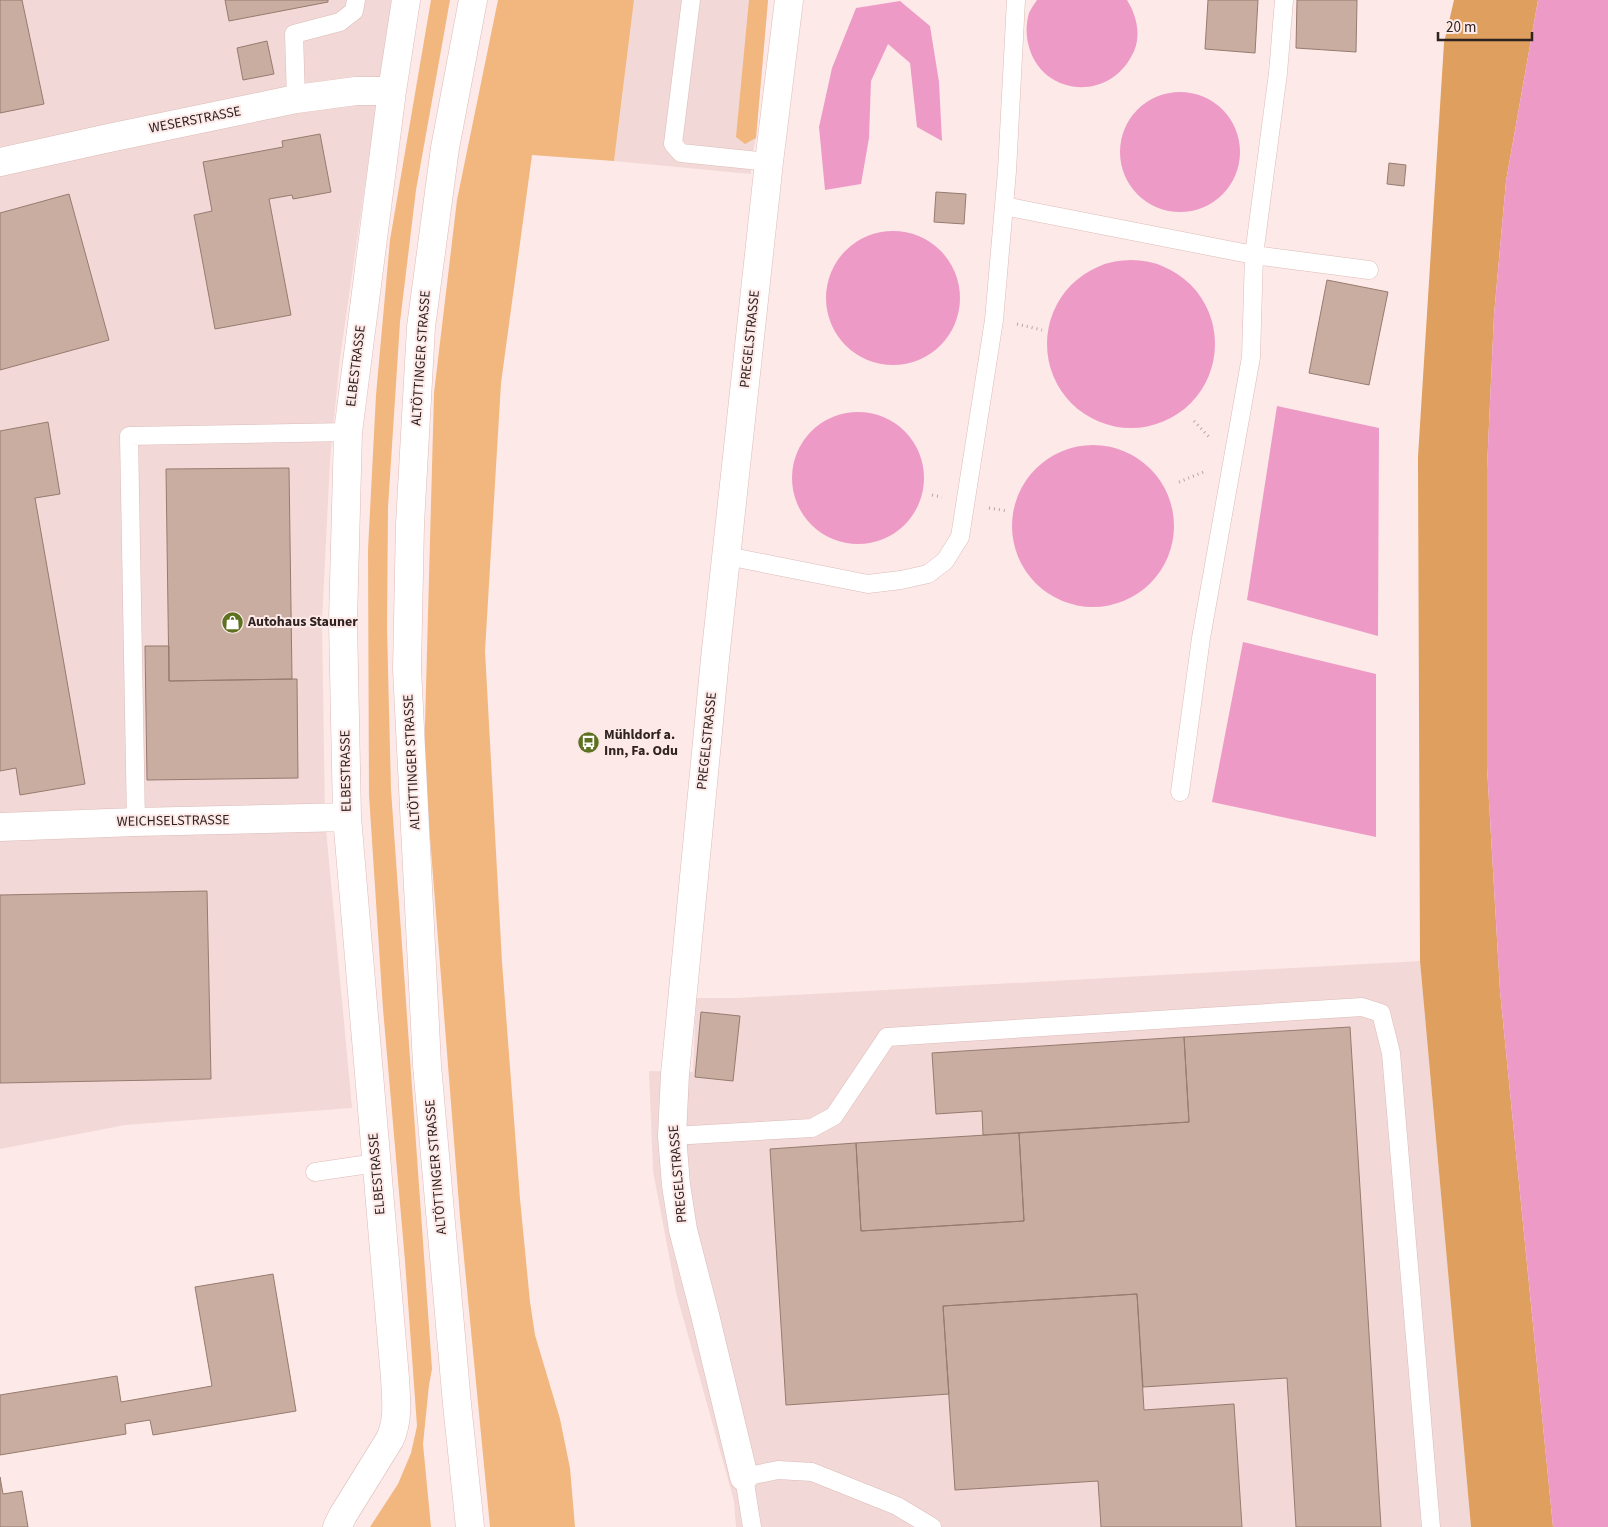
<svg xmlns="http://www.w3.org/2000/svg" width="1608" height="1527" font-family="'Source Sans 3',sans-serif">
<rect width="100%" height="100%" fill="#fde9e7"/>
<path fill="#f2d8d6" d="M0,0H392L384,53L340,358L330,460L322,621L325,819L352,1108L125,1125L0,1149Z
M634,0H768L756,138L751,160V174L614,161Z
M1420,961L1471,1527H736L734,1501L676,1292L653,1171L649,1071L693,1072L696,998H738Z"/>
<path fill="#f1b77f" d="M431,0H450L416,190L400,322L388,507L387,628L391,790L432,1369L429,1385L423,1444L431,1527H370L398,1484L411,1453L417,1426L405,1261L383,1009L369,795L368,550L376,395L390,240Z
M498,0H634L614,161L532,155L501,383L485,651L502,962L520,1199L530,1302L535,1335L560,1419L570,1468L575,1527H490L460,1217L424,762L434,393L457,200Z
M749,0H768L756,138L745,144L736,137Z"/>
<path fill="#de9f5f" d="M1454,0H1538L1506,181L1494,315L1487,468V767L1500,991L1553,1527H1471L1420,961L1418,457L1444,43Z"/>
<path fill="#ed9bc6" d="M1037,0H1127C1138,18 1142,39 1131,57C1106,103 1039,95 1028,43C1026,34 1026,23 1029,13C1031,9 1034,4 1037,0Z
M1538,0H1608V1527H1553L1500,991L1487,767V468L1494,315L1506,181Z
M900,1L930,26L939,82L942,141L917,127L910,63L888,44L871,81L869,138L861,184L825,190L819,127L832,68L856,8Z
M1120 152a60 60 0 1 1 120 0a60 60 0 1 1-120 0Z
M826 298a67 67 0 1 1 134 0a67 67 0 1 1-134 0Z
M1047 344a84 84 0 1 1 168 0a84 84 0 1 1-168 0Z
M1277,406L1379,428L1378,636L1247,600Z
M792 478a66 66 0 1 1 132 0a66 66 0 1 1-132 0Z
M1012 526a81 81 0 1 1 162 0a81 81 0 1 1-162 0Z
M1243,642L1376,674V837L1212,802Z"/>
<path fill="#caada1" stroke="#967b6f" d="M0,0H22L44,104L0,113Z
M225,0H328V2L229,21Z
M1208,0H1258L1255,53L1205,49Z
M1297,0H1357L1356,52L1296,48Z
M267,41L274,74L243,80L237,48Z
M320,134L331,192L293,199L292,195L269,199L291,315L215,329L194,215L212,211L203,162L283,147L282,141Z
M1389,163L1406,165L1404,186L1387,184Z
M936,192L966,194L964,224L934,222Z
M69,194L109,340L0,370V213Z
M1327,280L1388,292L1369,385L1309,373Z
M48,422L60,494L35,498L85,784L20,795L16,768L0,771V431Z
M289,468L292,679L169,681L166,469Z
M145,646H169V681L297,679L298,778L147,780Z
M207,891L211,1079L0,1083V895Z
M701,1012L740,1016L733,1081L695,1077Z
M1350,1027L1381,1527H1296L1287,1378L1143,1387L1137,1294L943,1306L949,1394L786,1405L770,1149L856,1143L861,1231L1024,1221L1019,1133L1189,1122L1184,1037Z
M1184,1037L1189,1122L983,1135L982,1111L936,1114L932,1053Z
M1019,1133L1024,1221L861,1231L856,1143Z
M273,1274L296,1411L153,1435L150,1420L125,1424L126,1434L0,1455V1395L117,1376L121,1402L212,1386L195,1287Z
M1137,1294L1144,1410L1234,1404L1242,1527H1101L1098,1481L955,1490L943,1306Z
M0,1477L3,1494L22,1491L28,1527H0Z"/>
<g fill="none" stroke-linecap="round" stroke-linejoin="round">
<defs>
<path id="service" d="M691,0L673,144L681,153L769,162
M296,99L294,34L340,22L354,11L356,0
M1004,206L1254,255L1278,73L1284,0
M727,556L868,584L901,580L928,574L945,561L960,537L994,320L1007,171L1016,0
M1180,792L1201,638L1251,357L1254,255L1369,270
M136,822L129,436L348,432
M672,1136L812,1128L834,1116L887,1037L1362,1007L1381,1013L1391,1053L1431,1527
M315,1172L376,1163
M752,1527L744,1477L778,1470L812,1472L897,1506L932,1527"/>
<path id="minor" d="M0,162L109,138L296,99L356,91H392
M0,827L136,822L347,817
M744,1477L705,1315L683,1230L676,1185L672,1136L675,1074L715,659L769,162L789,0
M337,1527L343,1515L390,1439C399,1419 396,1399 395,1378L347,817L343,621L348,432L392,91L406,0"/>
<path id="secondary" d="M470,1527L457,1404L427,1065L407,669L410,524L421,327L445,148L473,0"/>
</defs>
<use href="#service" stroke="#dcbcb8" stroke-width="19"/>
<use href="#minor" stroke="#dcbcb8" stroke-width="29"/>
<use href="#secondary" stroke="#dcbcb8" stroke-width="29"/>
<path stroke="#b7a6a4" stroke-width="3" stroke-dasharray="1 4" stroke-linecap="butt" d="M1017,324L1042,330
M1194,421L1211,439
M1179,482L1206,471
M932,495L942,497
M989,508L1007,511"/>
<use href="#service" stroke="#fff" stroke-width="18"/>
<use href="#minor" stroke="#fff" stroke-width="28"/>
<use href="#secondary" stroke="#fff" stroke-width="28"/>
</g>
<defs>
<symbol id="shop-disc" viewBox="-11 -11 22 22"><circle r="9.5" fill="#5d7120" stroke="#fde9e7"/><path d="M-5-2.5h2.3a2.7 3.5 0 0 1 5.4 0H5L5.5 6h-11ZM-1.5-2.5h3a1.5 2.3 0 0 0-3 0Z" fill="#fff"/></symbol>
<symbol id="bus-disc" viewBox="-11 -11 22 22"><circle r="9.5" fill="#5d7120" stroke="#fde9e7"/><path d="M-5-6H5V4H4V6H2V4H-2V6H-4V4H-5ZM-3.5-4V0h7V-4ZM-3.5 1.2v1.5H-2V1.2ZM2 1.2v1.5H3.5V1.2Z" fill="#fff"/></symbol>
</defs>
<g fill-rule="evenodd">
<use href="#shop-disc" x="220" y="610" width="25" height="25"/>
<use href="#bus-disc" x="576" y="730" width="25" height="25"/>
</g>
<g text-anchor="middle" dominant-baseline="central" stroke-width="4" stroke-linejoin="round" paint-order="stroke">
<g font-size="14" fill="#2f2322" stroke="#fde9e7">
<text transform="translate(195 120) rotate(-11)">WESERSTRASSE</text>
<text transform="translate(750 339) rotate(-84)">PREGELSTRASSE</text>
<text transform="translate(421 358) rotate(-86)">ALTÖTTINGER STRASSE</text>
<text transform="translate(356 366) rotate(-83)">ELBESTRASSE</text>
<text transform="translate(707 741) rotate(-84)">PREGELSTRASSE</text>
<text transform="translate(412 762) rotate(-93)">ALTÖTTINGER STRASSE</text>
<text transform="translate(346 771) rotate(-91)">ELBESTRASSE</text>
<text transform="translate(173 821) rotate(-1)">WEICHSELSTRASSE</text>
<text transform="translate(436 1167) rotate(-95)">ALTÖTTINGER STRASSE</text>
<text transform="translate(377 1174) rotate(-95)">ELBESTRASSE</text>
<text transform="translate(678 1174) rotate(-95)">PREGELSTRASSE</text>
</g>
<g font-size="14" font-weight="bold" fill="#2f2322" stroke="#fde9e7" text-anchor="start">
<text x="248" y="622">Autohaus Stauner</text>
<text x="604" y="735">Mühldorf a.<tspan x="604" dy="16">Inn, Fa. Odu</tspan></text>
</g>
</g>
<path d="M1438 32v8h94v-8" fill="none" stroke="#2f2322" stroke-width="2.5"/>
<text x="1446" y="32" font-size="15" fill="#2f2322" stroke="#fde9e7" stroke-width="4" paint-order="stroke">20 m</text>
</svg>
